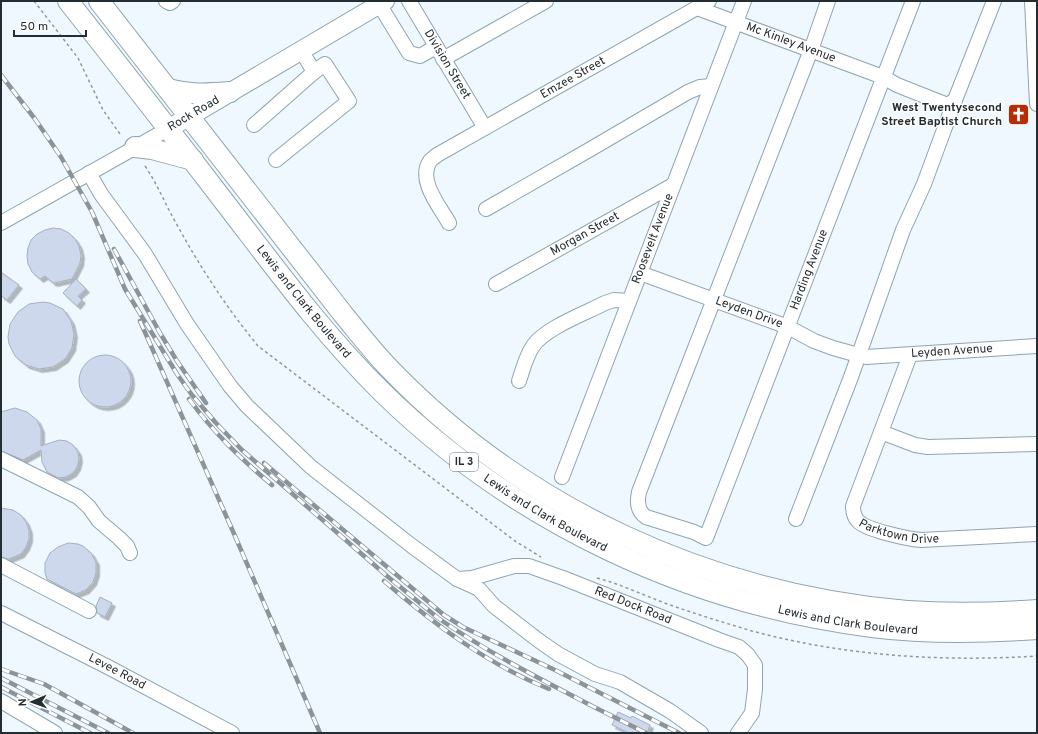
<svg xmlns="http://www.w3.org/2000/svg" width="1038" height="734" font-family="Overpass,sans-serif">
<defs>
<filter id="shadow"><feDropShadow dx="3.5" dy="3.5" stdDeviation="0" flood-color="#0004"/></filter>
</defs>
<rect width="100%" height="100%" fill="#eff8fe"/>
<path fill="#cdd8ed" stroke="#a5afc4" filter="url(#shadow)" d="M53,228L61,229L69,233L75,239L79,246L81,255L80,263L72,279L54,283L52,282L45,276L40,279L32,272L28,264L27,256L28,248L31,240L37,234L45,230Z
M1,272L19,285L7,300L1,296Z
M76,279L86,289L78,296L82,300L77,306L63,293Z
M43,302L50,303L63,309L71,321L74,334L72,348L65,359L53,367L39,369L26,365L15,356L9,344L8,337L10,324L18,312L29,304Z
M79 381a26 26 0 1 1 52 0a26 26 0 1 1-52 0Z
M15,408L27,412L37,420L41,429V446L59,440L67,441L73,445L78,452L79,459L77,467L73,473L66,477L58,478L47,472L42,462L41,450L23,460L1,451V412Z
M1,508L13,510L21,515L26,522L29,530V539L26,547L21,554L9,559L1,557Z
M68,543L78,544L83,546L91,553L96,562V573L93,582L86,590L76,594L47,579L45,573V563L50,553L58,547Z
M100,597L112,603L105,617L97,613L96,606Z
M618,712L631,718L632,716L650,725L647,733H629L612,725Z"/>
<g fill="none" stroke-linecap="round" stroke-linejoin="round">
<defs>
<g id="minor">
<path d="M166,1L170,3L173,1"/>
<path id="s1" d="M409,1L485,128"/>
<path id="s2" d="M828,1L811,50L639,492C637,501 637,511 646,517L694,532L706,538L913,1"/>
<path d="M1032,1L1037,104"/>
<path d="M379,4L409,53L420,56L436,47"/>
<path id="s3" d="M697,8L883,77L897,85L945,104H949L955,100L994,1"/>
<path d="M443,59L546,1"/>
<path d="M254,125L314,72"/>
<path d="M276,160L349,101L325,64L314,72L301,50"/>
<path d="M89,173L101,194L145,254L187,324L230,386L247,406L311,467L412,546L457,579L479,589L494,606L538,640L558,654L595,674L620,682L670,711L701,733"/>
<path d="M486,209L589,150L688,92L700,87L711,86"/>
<path d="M1,223L168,129"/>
<path id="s4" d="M449,223C440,207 417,180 430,161C431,159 435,157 437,155L709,1"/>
<path id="s5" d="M640,273L788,327L814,341L833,348L858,355"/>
<path id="s6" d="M496,284L673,185"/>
<path id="s7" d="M910,355L853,506C853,512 854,517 858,521C866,530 908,539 921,540L1037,534"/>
<path id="s8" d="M866,357L1037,346"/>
<path d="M519,381C523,369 526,356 533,346C545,328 586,313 605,303L614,300L629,301"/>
<path d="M881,432L915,445L928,447L1037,444"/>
<path d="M1,459L78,497L89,507L99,521L119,538L127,546L130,553"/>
<path id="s9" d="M562,477L744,1"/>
<path d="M796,519L851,377L903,230L924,184L955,100"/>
<path d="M1,565L89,611"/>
<path id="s10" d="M457,579L472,578L514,566H529L563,578L719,640L739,647L748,655L755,665V689L752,713L738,733"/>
<path id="s11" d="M1,613L108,667L232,733"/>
<path d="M1,701L55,733"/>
</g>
<g id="major">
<path id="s12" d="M168,129L385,1"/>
</g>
<g id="highway">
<path id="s13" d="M68,1C121,68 174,136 226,204C276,269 324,335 383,393C515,522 688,604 872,627C927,634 982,633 1037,629"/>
<path d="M99,1L343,314C357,331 371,349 386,365C523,509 710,594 907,611C950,614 994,613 1037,610"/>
<path d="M168,89C193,95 205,94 230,92"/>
<path d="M135,147L152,149L193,160"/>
</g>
</defs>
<use href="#minor" stroke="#8ea5b1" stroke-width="16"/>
<use href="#major" stroke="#8ea5b1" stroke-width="20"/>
<use href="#highway" stroke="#8ea5b1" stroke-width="22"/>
<path stroke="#8f989d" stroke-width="1.5" stroke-dasharray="3 3" stroke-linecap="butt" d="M34,1L78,58L103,110L120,134
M145,166C158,185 165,204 176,223C200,267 226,307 258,346L515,541L541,557
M597,578C620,584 641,594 662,602C692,613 722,622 752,631C845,656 941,662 1037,656"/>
<use href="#minor" stroke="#fff" stroke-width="14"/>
<use href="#major" stroke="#fff" stroke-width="18"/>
<use href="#highway" stroke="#fff" stroke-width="20"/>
<defs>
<path id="rail" d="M1,75L35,119L61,157L92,212L125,289L177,374L192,395L216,423L242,450L387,576L438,618C487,652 540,679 594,707
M114,249L160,333L177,361L206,403
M140,321L235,536L320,733
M189,399C214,433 240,458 272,485
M264,463L444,615L463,627L555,670L679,733
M384,581C434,624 487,664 549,689
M1,669L44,684L133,733
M1,678L108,733
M1,687L90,733
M588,704L646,733"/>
</defs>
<use href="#rail" stroke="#8b9499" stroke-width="4.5"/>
<use href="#rail" stroke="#fff" stroke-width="3" stroke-dasharray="9" stroke-linecap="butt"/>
</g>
<defs>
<symbol id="church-square" viewBox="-11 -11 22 22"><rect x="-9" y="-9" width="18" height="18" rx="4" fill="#b62c03" stroke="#fff"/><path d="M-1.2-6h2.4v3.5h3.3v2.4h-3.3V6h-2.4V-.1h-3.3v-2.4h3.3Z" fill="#fff"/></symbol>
</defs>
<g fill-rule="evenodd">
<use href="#church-square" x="1006" y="102" width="25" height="25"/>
</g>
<g text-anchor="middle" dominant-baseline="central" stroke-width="3" stroke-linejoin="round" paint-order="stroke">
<rect fill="#fff" stroke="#666c70" stroke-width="1" x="450" y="453" width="28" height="18" rx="3"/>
<g font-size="11" font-weight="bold" fill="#242d32">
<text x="464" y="462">IL 3</text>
</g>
<g font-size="12" fill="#242d32" stroke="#fff">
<text stroke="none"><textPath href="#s3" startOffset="100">Mc Kinley Avenue</textPath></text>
<text stroke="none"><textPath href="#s1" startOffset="74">Division Street</textPath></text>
<text stroke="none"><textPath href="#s4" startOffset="234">Emzee Street</textPath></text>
<text stroke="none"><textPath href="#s12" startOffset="30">Rock Road</textPath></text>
<text stroke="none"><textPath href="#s6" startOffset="102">Morgan Street</textPath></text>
<text stroke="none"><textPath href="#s9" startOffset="255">Roosevelt Avenue</textPath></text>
<text stroke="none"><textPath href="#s2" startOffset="905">Harding Avenue</textPath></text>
<text stroke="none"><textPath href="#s13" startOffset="382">Lewis and Clark Boulevard</textPath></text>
<text stroke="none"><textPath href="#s5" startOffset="116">Leyden Drive</textPath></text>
<text stroke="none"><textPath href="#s8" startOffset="86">Leyden Avenue</textPath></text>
<text stroke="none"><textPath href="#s13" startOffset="706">Lewis and Clark Boulevard</textPath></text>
<text stroke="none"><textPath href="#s7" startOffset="221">Parktown Drive</textPath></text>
<text stroke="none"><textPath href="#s10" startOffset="185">Red Dock Road</textPath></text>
<text stroke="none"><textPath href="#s13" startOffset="1030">Lewis and Clark Boulevard</textPath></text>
<text stroke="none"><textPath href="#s11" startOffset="130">Levee Road</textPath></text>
</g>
<g font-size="12" font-weight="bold" fill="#242d32" stroke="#fff" text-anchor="end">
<text x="1002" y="108">West Twentysecond<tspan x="1002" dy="14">Street Baptist Church</tspan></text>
</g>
</g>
<rect width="1038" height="734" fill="none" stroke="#242d32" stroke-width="4"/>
<g transform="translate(32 702) rotate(268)" stroke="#ffffff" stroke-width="3" paint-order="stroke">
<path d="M0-3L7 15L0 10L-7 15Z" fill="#242d32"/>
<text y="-6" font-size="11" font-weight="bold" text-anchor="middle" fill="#242d32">N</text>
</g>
<path d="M14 30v6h72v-6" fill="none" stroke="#242d32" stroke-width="2"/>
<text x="20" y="30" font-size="12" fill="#242d32" stroke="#ffffff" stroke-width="3" paint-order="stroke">50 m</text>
</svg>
